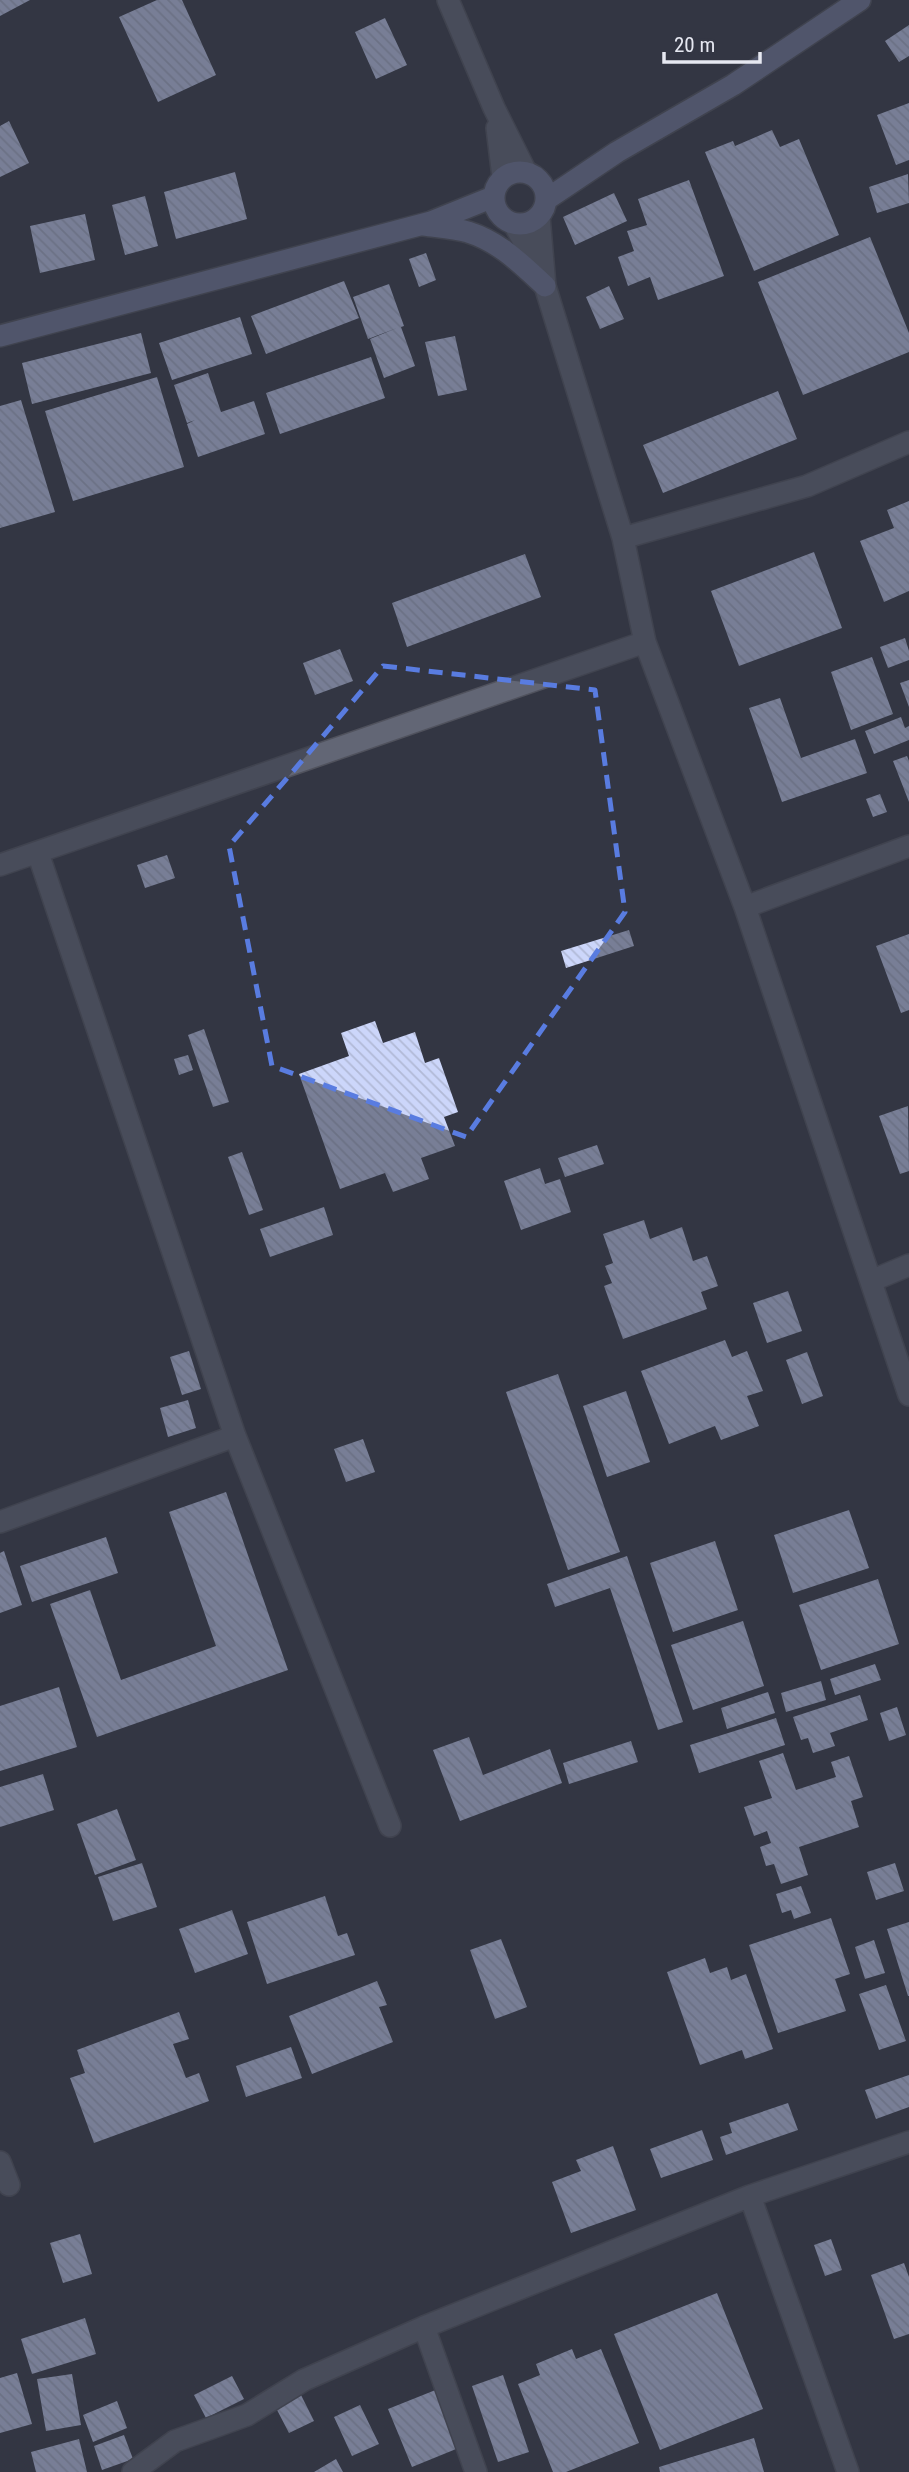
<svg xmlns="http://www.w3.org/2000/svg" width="909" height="2472" font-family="'Roboto Condensed',sans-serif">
<defs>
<pattern id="building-back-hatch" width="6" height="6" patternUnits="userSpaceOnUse" patternTransform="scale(1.75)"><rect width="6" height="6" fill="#ccd6fa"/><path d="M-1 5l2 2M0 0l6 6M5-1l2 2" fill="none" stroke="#b1b9d6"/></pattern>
</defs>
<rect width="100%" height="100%" fill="#333643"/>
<path fill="url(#building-back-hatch)" d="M0,0H30L0,16Z
M157,0H182L216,75L158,102L119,17Z
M385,18L407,65L376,79L355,32Z
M909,25V56L899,62L885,41Z
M909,103V160L896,165L877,115Z
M9,121L29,163L0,177V126Z
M772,130L780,147L799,139L839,235L754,271L705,152L733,141L735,146Z
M235,172L247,219L176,239L164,192Z
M908,174L909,203L877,213L869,187Z
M689,180L724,276L658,300L650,277L628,286L618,257L634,251L627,231L647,225L638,199Z
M614,193L627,221L575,245L563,217Z
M145,196L158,246L125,255L112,205Z
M85,214L95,260L40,273L30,226Z
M870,237L909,333V352L803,395L758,282Z
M426,253L436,280L419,287L409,259Z
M344,281L359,318L266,354L251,316Z
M389,284L404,326L401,327L415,366L384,378L370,339L397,328L368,339L353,297Z
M609,286L624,319L600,329L586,297Z
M240,317L252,354L172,380L159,343Z
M141,333L151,373L32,404L22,363Z
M455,336L467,390L438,396L425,342Z
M371,357L385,398L280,434L266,393Z
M208,373L221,412L254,401L265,434L198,457L187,424L195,420L187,423L174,385Z
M157,377L184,467L73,501L45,411Z
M778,391L797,439L663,493L643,445Z
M21,400L55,512L0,528V406Z
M909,501V591L884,602L860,541L894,528L887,510Z
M814,552L842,628L739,666L711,591Z
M525,554L541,597L407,647L392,603Z
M905,638L909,651V660L888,668L880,647Z
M340,649L353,681L315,695L303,663Z
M872,657L893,714L851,730L831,672Z
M909,680V707L900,683Z
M780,698L801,758L855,739L867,773L782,802L749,708Z
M901,717L905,728L909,726V740L874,754L865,731Z
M907,756L909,761V802L893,761Z
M880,794L887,812L873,817L866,799Z
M167,855L175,878L145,888L137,865Z
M629,930L634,946L566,968L561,951Z
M909,934V1010L901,1013L876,946Z
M375,1021L383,1043L415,1032L425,1063L439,1058L458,1112L444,1117L455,1146L421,1158L429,1179L393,1192L385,1173L340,1189L299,1074L349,1056L341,1033Z
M204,1029L229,1102L213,1107L188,1035Z
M188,1055L193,1070L179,1075L174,1059Z
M908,1106L909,1171L900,1174L879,1116Z
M597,1145L604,1164L565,1177L558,1158Z
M242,1152L263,1210L249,1215L228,1157Z
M540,1168L545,1184L560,1179L571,1212L521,1230L504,1181Z
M324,1207L333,1235L270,1257L260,1229Z
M644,1220L650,1239L682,1227L693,1261L707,1256L718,1286L701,1292L707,1309L623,1339L604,1286L612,1283L605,1266L613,1263L603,1234Z
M788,1291L802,1331L767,1343L753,1303Z
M725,1340L732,1357L747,1351L763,1391L747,1396L759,1426L721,1440L715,1426L669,1444L641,1371Z
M189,1351L201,1389L182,1395L170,1357Z
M807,1352L823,1396L802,1404L786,1360Z
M558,1374L620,1552L568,1570L506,1392Z
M626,1391L650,1462L607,1477L583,1406Z
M188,1400L196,1428L168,1437L160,1408Z
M363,1439L375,1472L346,1482L334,1449Z
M226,1492L288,1670L97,1737L50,1604L90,1590L121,1680L216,1646L169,1512Z
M849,1510L869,1568L793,1593L774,1535Z
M106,1537L118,1573L32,1602L20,1566Z
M715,1541L738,1610L673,1632L650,1563Z
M4,1551L22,1605L0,1613V1553Z
M627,1556L683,1722L658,1730L610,1588L555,1607L547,1584Z
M878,1579L899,1644L821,1670L799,1605Z
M743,1621L764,1686L693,1710L671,1645Z
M875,1664L881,1680L835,1695L830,1679Z
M821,1681L826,1700L786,1712L781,1693Z
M59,1687L77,1747L0,1771V1706Z
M768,1692L775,1713L727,1729L721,1708Z
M860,1695L868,1720L830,1733L835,1746L813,1753L808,1738L801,1740L793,1717Z
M897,1707L906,1735L889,1741L880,1713Z
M776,1718L785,1745L699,1773L690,1745Z
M469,1737L483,1775L550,1749L562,1783L460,1821L433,1750Z
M631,1741L638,1762L569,1784L563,1763Z
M783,1753L796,1790L836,1777L831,1762L849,1756L863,1797L851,1801L859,1827L799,1847L808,1875L781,1884L774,1864L766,1866L760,1847L771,1843L767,1831L754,1836L744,1807L772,1798L759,1761Z
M43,1774L54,1810L0,1827V1787Z
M117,1809L136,1860L95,1875L77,1824Z
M142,1863L157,1907L113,1921L98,1877Z
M895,1863L904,1891L876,1900L867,1872Z
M801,1886L811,1913L794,1919L791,1910L782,1913L776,1894Z
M325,1896L338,1936L347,1933L355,1955L267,1984L247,1922Z
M232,1910L248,1954L195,1973L179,1929Z
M831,1918L850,1974L835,1979L846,2011L778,2033L749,1945Z
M909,1922V1996H908L887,1929Z
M501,1939L527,2007L495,2019L470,1950Z
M874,1940L885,1973L865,1979L855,1947Z
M705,1958L710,1973L727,1967L731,1980L746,1974L773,2049L745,2059L742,2050L700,2065L667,1972Z
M377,1981L387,2005L379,2007L393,2042L312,2074L289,2016Z
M886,1985L906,2041L879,2050L859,1994Z
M179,2012L189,2039L173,2044L186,2078L199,2073L209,2101L94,2143L70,2078L85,2073L77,2050Z
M291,2047L302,2078L246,2097L236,2066Z
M909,2075V2107L876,2119L865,2090Z
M788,2103L798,2130L726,2155L720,2137L732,2133L729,2123Z
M702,2130L713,2160L661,2178L650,2149Z
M613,2146L636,2210L571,2233L552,2182L581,2171L576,2160Z
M80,2234L92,2274L63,2283L50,2243Z
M831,2239L842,2270L825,2276L814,2245Z
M904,2263L909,2277V2334L894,2339L871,2275Z
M717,2293L763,2409L660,2450L614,2334Z
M85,2318L96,2354L32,2374L21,2339Z
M572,2349L576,2359L601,2349L639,2443L566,2472H553L518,2384L540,2375L536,2364Z
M17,2373L32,2424L0,2433V2378Z
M72,2374L81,2425L46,2431L37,2379Z
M503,2375L529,2452L498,2462L472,2386Z
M232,2376L244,2399L206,2418L194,2395Z
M438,2389L461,2447L412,2467L388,2409Z
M301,2395L314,2421L289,2433L276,2408Z
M117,2401L127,2428L93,2442L83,2415Z
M360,2405L379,2444L352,2456L334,2417Z
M124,2435L133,2459L102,2470L94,2446Z
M754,2438L764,2472H660L659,2467Z
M79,2439L87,2472H36L31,2452Z
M336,2459L343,2472H314Z"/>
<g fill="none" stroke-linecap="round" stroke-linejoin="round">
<defs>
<path id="street" d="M448,0L494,108L526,172
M497,128L503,177
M539,216L545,286L623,538L645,642L745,907L909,1395
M514,224L540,270
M623,538L807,486L909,442
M38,853L235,1436L390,1826
M0,865L645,642
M745,907L909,846
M871,1281L909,1265
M0,1522L235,1436
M0,2162L9,2185
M750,2196L848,2472
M424,2327L476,2472
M133,2472L175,2441L247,2415L304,2380L424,2327L750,2196L909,2142"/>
<path id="secondary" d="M494 198a26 26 0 1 1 52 0a26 26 0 1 1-52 0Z
M547,199L617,152L733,85L860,0
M424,225C438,227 454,228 468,232C500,242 521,264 545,286
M0,336L431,222L493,197"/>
</defs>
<use href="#street" stroke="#50525d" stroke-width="24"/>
<use href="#secondary" stroke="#50525d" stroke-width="24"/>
<use href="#street" stroke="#626675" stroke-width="21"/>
<use href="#secondary" stroke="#737a9b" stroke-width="21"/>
</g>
<path d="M0 0H909V2472H0ZM383,666L595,690L625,912L466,1137L272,1066L229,846Z" fill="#333643" fill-opacity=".55" fill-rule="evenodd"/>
<path fill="none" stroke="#597ce0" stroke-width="5" stroke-dasharray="14 9" stroke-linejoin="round" d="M383,666L595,690L625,912L466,1137L272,1066L229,846Z"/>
<path d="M664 52v10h96v-10" fill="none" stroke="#e6e8f1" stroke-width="3.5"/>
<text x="674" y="52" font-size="21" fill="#e6e8f1" stroke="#333643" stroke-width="5" paint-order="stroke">20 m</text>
</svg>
